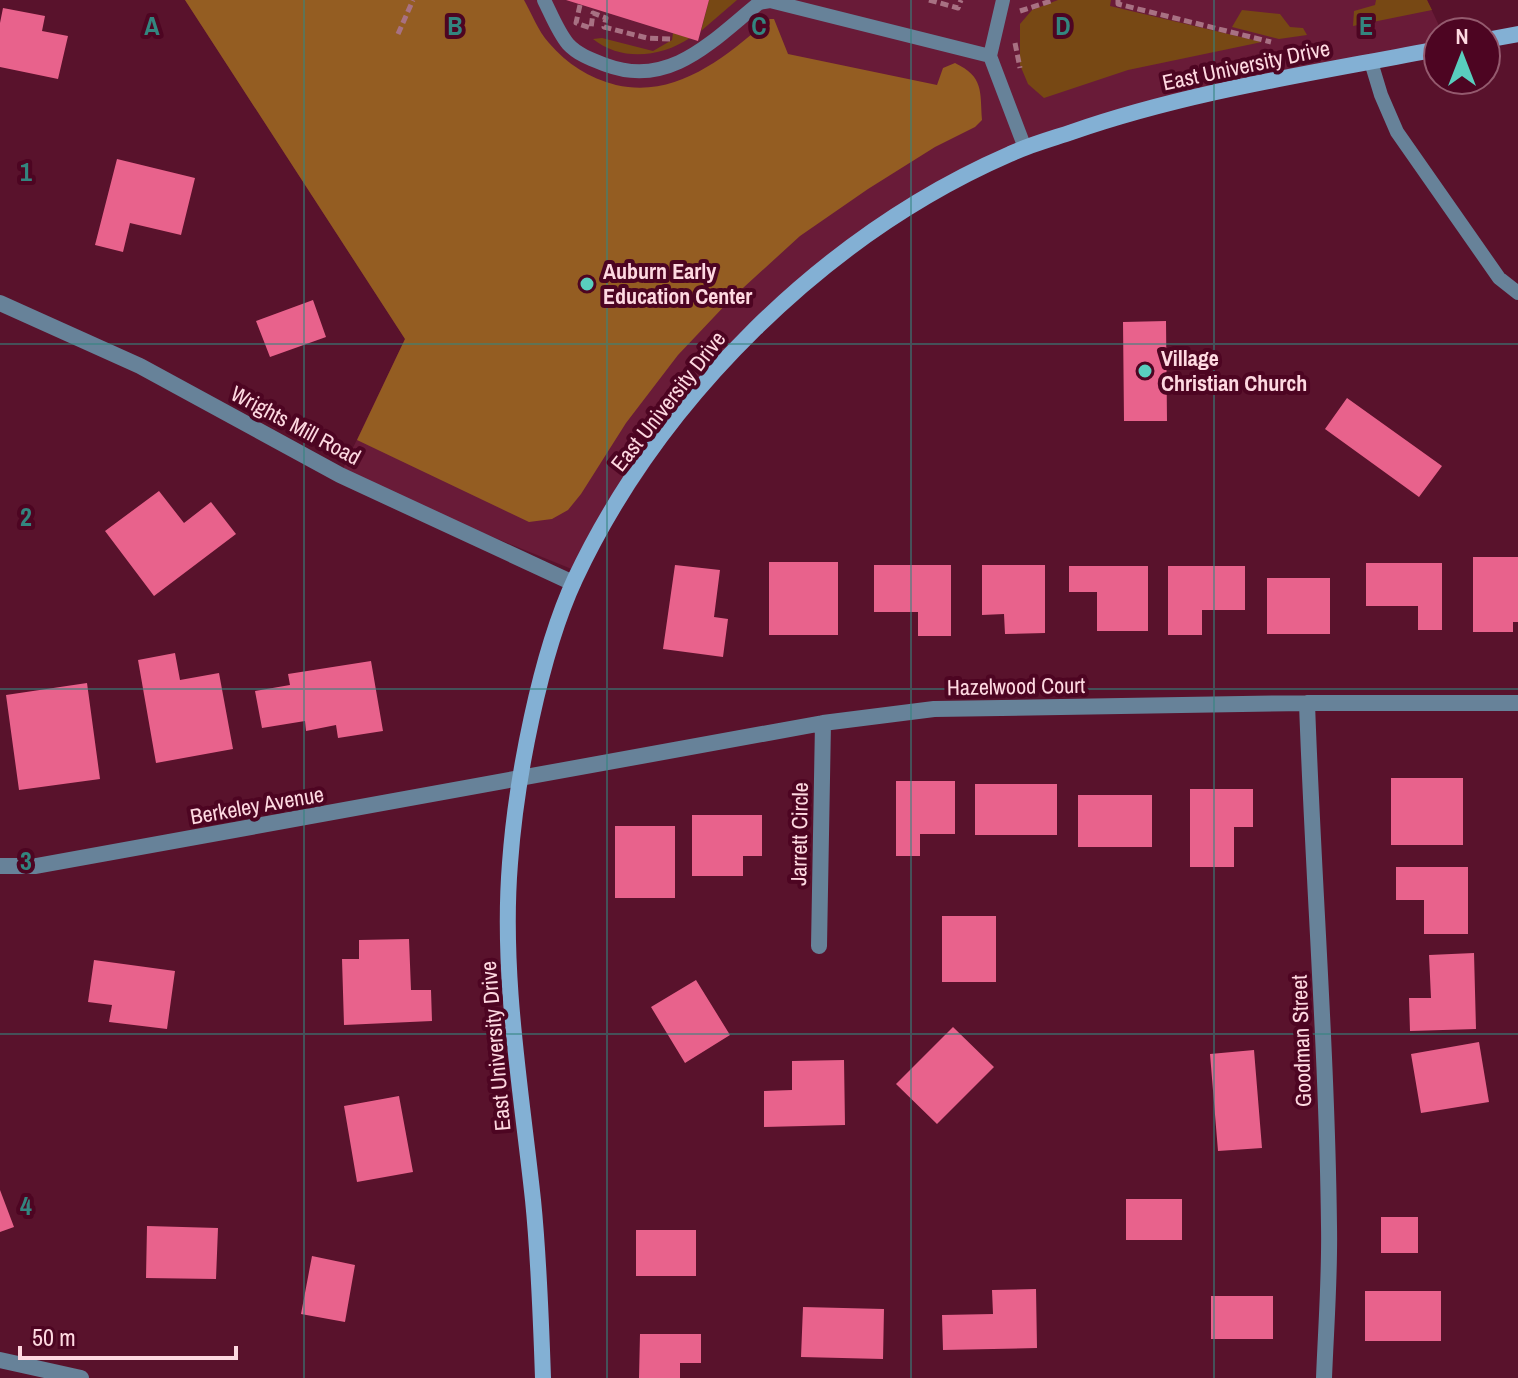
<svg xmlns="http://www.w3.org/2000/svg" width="1518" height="1378" font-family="'Archivo Narrow',sans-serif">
<rect width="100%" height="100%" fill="#59122c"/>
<path fill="#691b38" d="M185,0H1427L1442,32H1438V49L1162,104L980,168L826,266L704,385L579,572L340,475L405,339Z"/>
<path fill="#774814" d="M709,0H737L701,31Z
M1058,0H1111L1110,6L1262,42L1128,70L1044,98L1028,84L1020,65V24L1032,10Z
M1376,0H1427L1432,10L1353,26L1354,11L1375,5Z
M1242,10L1280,14L1290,27L1303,28L1307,35L1279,39L1232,27Z
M673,33L690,38C661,57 622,62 593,39L602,38L653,51L672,40Z"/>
<path fill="#945d22" d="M185,0H524C532,14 538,31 549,43C567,64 589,78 616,85C678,99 726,56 770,19H774L788,54L937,85L943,68L955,63C984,77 980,91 982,120L975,127L935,147L868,189L800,236L731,299L678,355L626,423L581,494L568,510L552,519L529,522L357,440L405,339Z"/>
<path fill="#e8628c" d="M566,0H709L698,41Z
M3,8L45,16L42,31L68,36L58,79L0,67V23Z
M117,159L195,178L181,235L130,223L123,252L95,245Z
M313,300L326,337L270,357L256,321Z
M1166,321L1167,421H1124L1123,322Z
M1347,398L1442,466L1419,497L1325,429Z
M159,491L184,523L211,502L236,534L154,596L105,531Z
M1473,557H1518V622H1513V632H1473Z
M769,562H838V635H769Z
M1366,563H1442V630H1418V606H1366Z
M675,565L720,570L714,617L728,619L723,657L663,649Z
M874,565H951V636H918V612H874Z
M982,565H1045V633L1005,634L1004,614L982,615Z
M1069,566H1148V631H1097V592H1069Z
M1168,566H1245V610H1202V635H1168Z
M1267,578H1330V634H1267Z
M175,653L180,680L219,673L233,749L156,763L138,660Z
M371,661L383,731L338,738L336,725L306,731L305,721L262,728L255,691L290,685L288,674Z
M87,683L100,779L19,790L6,695Z
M1391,778H1463V845H1391Z
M896,781H955V834H920V856H896Z
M975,784H1057V835H975Z
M1190,789H1253V827H1234V867H1190Z
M1078,795H1152V847H1078Z
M692,815H762V856H743V876H692Z
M615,826H675V898H615Z
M1396,867H1468V934H1424V900H1396Z
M942,916H996V982H942Z
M409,939L411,990H431L432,1021L344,1025L342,959H359V940Z
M1474,953L1476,1029L1410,1031L1409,998H1431L1429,955Z
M94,960L175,971L167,1029L109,1022L112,1005L88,1002Z
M696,980L730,1035L685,1063L651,1007Z
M953,1027L994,1067L937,1124L896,1084Z
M1479,1042L1489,1102L1421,1113L1411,1054Z
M1254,1050L1262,1148L1218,1151L1210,1054Z
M844,1060L845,1125L764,1127V1091L792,1090V1061Z
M399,1096L413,1172L357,1182L344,1106Z
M0,1190L14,1227L0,1232Z
M1126,1199H1182V1240H1126Z
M1381,1217H1418V1253H1381Z
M147,1226L218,1228L216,1279L146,1278Z
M636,1230H696V1276H636Z
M312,1256L355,1265L345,1322L301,1314Z
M1036,1289L1037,1348L943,1350L942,1315L993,1314L992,1290Z
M1365,1291H1441V1341H1365Z
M1211,1296H1273V1339H1211Z
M803,1307L884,1309L883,1359L801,1357Z
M640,1334H701V1363H680V1378H639Z"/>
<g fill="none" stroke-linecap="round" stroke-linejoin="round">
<path stroke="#a87183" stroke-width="5" stroke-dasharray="8 4" stroke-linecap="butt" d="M929,0L958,8L961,0
M1118,0V4L1271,42
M580,5L576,23L591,28L593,13L606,18L604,27L647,38L671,39
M1020,11L1054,0
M398,34L413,0
M1015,43L1020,68"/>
<path stroke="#678299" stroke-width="14" d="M544,0C551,14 558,32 568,44C578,55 593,60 606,65C670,89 713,40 759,3L770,1L990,56
M1003,0L990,56L1025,148
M1371,62L1381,95L1397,132L1499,278L1518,293"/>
<path stroke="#678299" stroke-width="16" d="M0,303L140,366L340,475L573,583
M1307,703C1313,877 1327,1051 1329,1226C1330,1276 1326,1327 1324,1378
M0,866H36L823,723L934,709L1307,703H1518
M819,946L823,723
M0,1360L81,1378"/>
<path stroke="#83b0d4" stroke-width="16" d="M1486,40L1518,34
M543,1378C541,1318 539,1259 533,1200C521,1088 501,975 510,863C516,780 540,654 575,579C660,398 826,234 1010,154C1029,145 1051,139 1072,132C1190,91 1315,73 1438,49"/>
</g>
<path fill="none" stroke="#33857f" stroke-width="2" stroke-opacity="0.55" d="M304,0V1378M607,0V1378M911,0V1378M1214,0V1378M0,344H1518M0,689H1518M0,1034H1518"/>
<g fill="#59cebe" stroke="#4d0522" stroke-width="3">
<circle cx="587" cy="284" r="8"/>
<circle cx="1145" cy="371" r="8"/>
</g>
<g text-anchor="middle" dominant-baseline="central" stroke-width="8" stroke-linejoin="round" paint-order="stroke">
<g font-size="22" fill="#fed9e1" stroke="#4d0522">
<text transform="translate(1246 65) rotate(-12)">East University Drive</text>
<text transform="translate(668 401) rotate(-52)">East University Drive</text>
<text transform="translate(296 425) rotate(28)">Wrights Mill Road</text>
<text transform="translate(1016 686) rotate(-1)">Hazelwood Court</text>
<text transform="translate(257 805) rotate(-10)">Berkeley Avenue</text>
<text transform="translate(799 834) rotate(-89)">Jarrett Circle</text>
<text transform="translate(1301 1041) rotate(-92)">Goodman Street</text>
<text transform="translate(495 1046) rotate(-95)">East University Drive</text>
</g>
<g font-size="22" font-weight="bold" fill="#fed9e1" stroke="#4d0522" text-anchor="start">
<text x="603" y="271">Auburn Early<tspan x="603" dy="25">Education Center</tspan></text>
<text x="1161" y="358">Village<tspan x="1161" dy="25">Christian Church</tspan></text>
</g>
</g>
<g font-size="26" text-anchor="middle" font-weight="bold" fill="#33857f" stroke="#4d0522" stroke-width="8" stroke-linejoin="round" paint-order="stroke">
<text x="152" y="35">A</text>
<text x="455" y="35">B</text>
<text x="759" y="35">C</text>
<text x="1063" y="35">D</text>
<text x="1366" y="35">E</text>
<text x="26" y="181">1</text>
<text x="26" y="526">2</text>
<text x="26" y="870">3</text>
<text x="26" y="1215">4</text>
</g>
<g transform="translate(1462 56)"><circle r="38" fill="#4d0522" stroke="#945a6e" stroke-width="2"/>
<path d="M0-6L14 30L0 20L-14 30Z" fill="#59cebe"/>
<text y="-12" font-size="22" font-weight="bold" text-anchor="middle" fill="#fed9e1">N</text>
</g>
<path d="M20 1346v12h216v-12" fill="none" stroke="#fed9e1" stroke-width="4"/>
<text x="32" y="1346" font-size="24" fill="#fed9e1" stroke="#4d0522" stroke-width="6" paint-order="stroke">50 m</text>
</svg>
